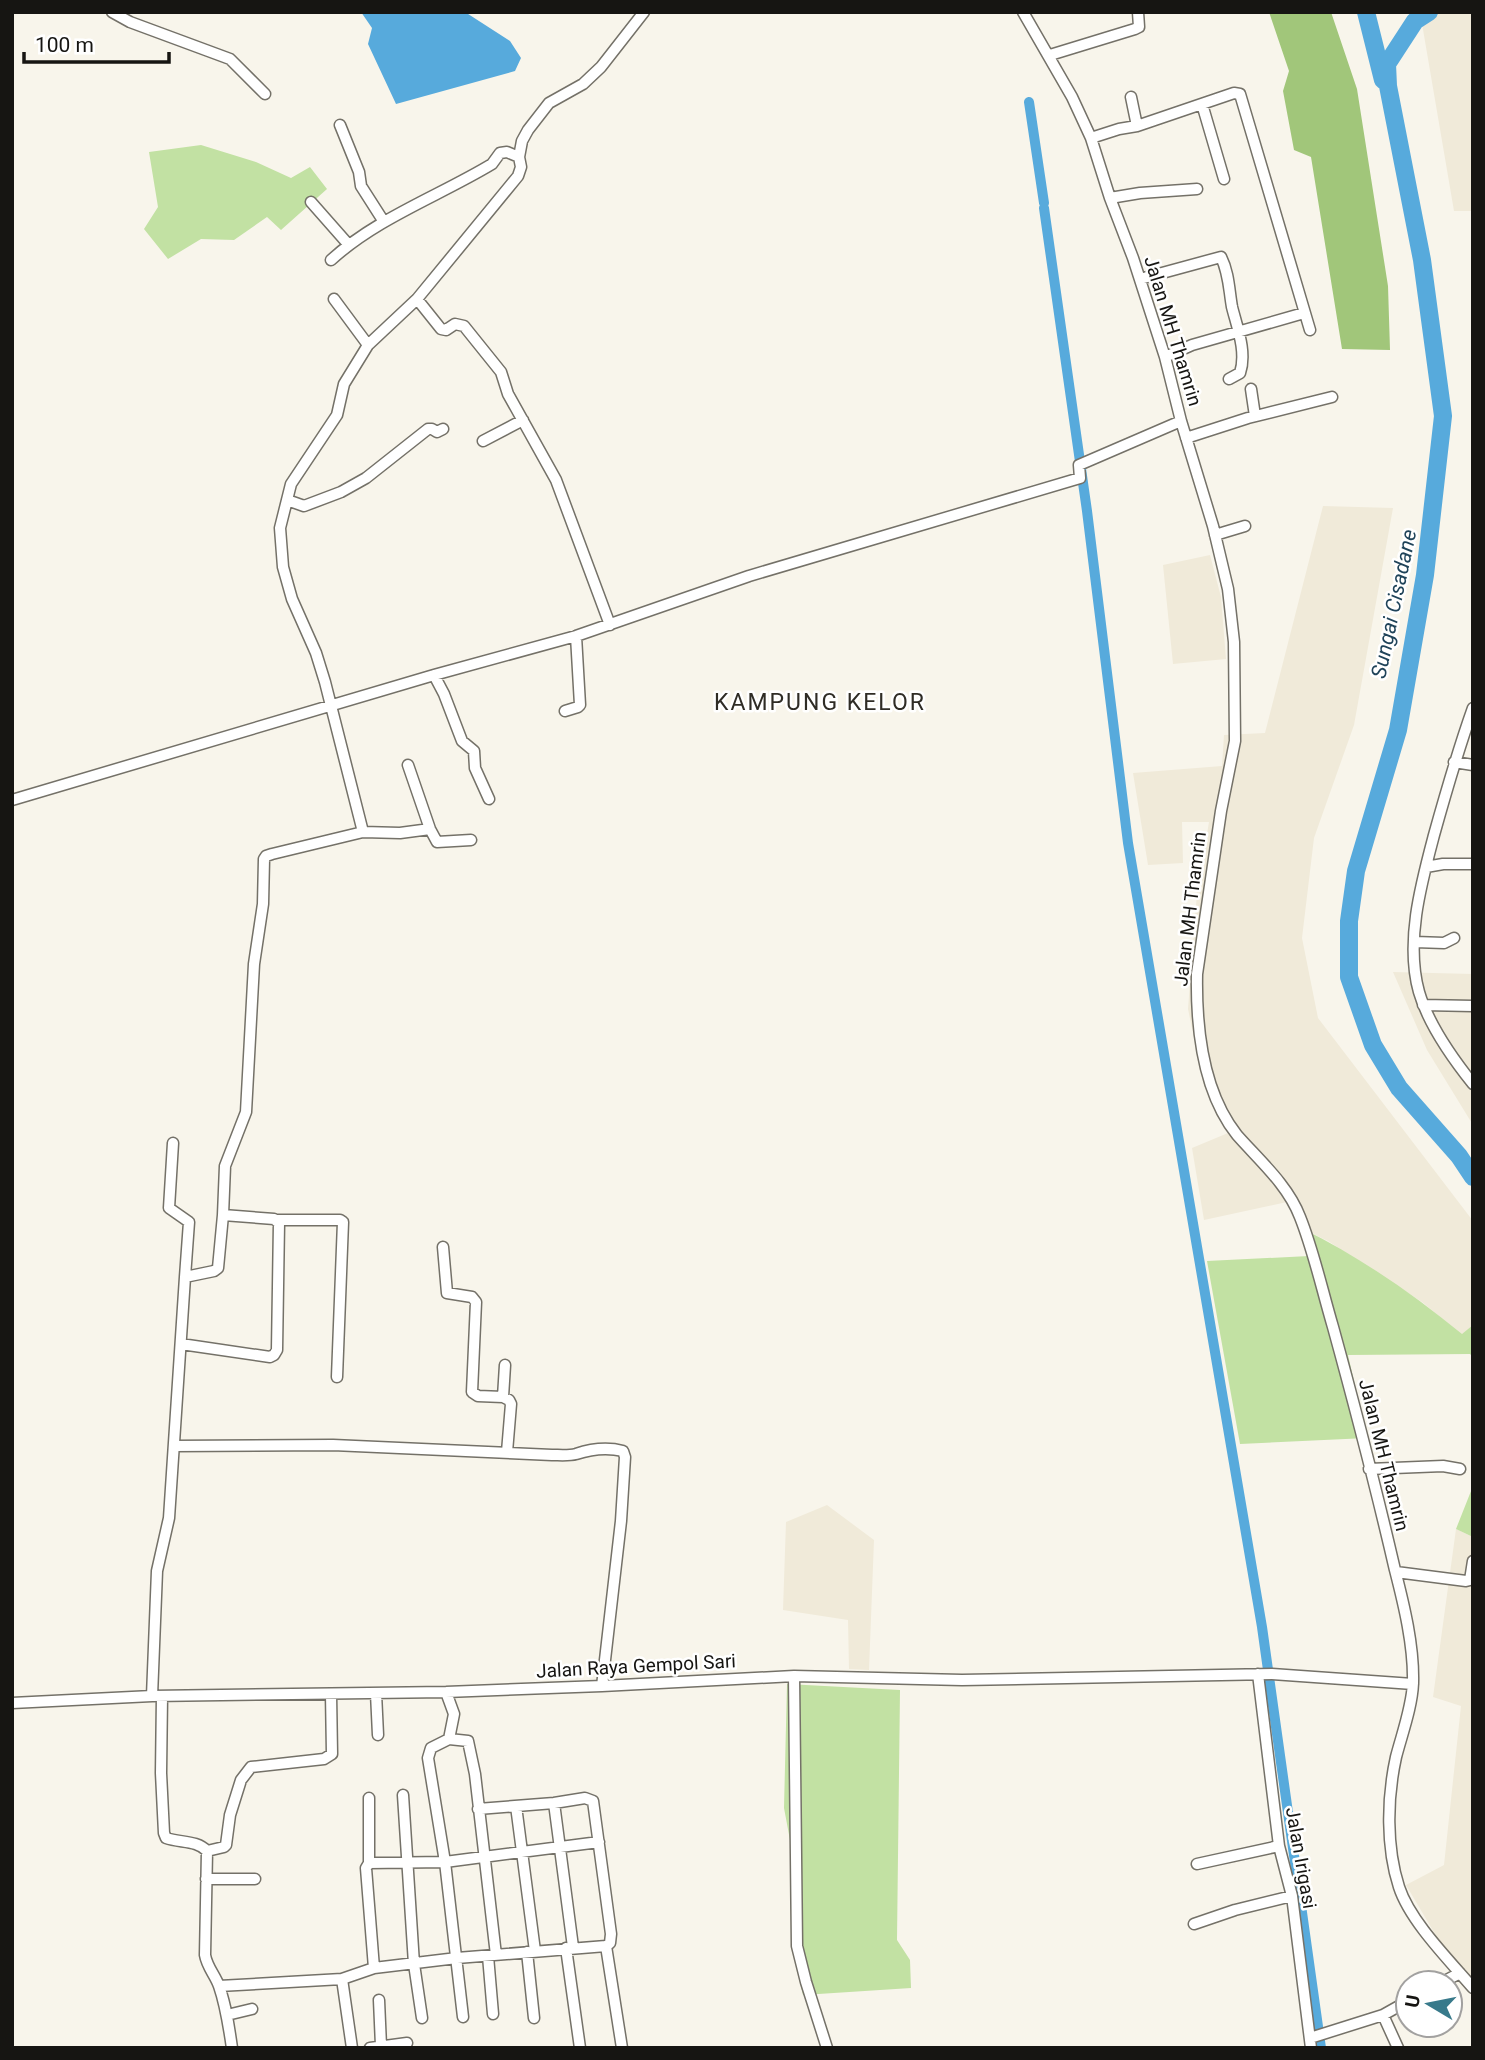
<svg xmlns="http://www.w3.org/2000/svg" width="1485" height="2060" font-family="Roboto,sans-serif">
<rect width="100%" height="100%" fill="#f8f5eb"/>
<path fill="#f0ead9" d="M1420,12H1473V211H1454Z
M1323,506L1393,508L1354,725L1314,838L1302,938L1318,1018L1473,1221V1325L1462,1335L1422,1302L1328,1241L1303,1229L1287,1202L1204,1220L1192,1148L1228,1133L1204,1086L1188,1009L1197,893L1209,822H1182L1183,863L1148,865L1133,773L1222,766L1224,735L1265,733Z
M1210,555L1221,597L1226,659L1173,664L1163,565Z
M1393,972L1473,974V1073L1470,1074L1473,1078V1125L1427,1050Z
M827,1505L874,1540L869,1670L849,1669L848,1620L783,1610L786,1522Z
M1456,1529L1473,1537V1982L1448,1956L1406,1885L1444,1865L1461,1706L1433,1697Z"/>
<path fill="#c2e1a3" d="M201,145L256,162L291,178L310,167L327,189L281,230L267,217L234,240L201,239L168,259L144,229L158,207L149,152Z
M1303,1229C1360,1257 1413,1294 1462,1334L1473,1325V1357L1470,1354L1348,1355L1367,1438L1240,1444L1207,1261L1309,1256Z
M1473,1486V1537L1456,1529Z
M787,1684L900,1690L897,1940L910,1960L911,1988L803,1995L792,1948L793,1856L784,1808Z"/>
<path fill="#a1c67a" d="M1269,12H1331L1357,89L1388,286L1390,350L1342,349L1311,157L1294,150L1283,91L1289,71Z"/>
<path fill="#57aadc" d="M361,12H465L510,41L521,58L515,71L396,104L368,44L372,28Z"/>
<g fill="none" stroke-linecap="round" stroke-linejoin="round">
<path stroke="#57aadc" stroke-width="10" d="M1029,102L1044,203
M1044,208L1087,511L1128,843L1262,1627L1321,2048"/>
<path stroke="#57aadc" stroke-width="18" d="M1366,12L1383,80
M1429,12L1415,21L1387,64L1388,86L1422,260L1443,416L1425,575L1398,730L1356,871L1349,921V977L1373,1045L1399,1088L1459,1156L1473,1177"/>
<defs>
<path id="minor" d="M112,12L130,22L230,59L265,94
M1023,12L1072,97L1091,138L1110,198L1133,258L1165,357L1181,421L1213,526L1228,589L1234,642L1235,741L1221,811L1197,974C1196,1027 1202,1091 1237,1135C1259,1160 1288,1185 1300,1217C1314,1252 1322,1290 1333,1327C1355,1407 1376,1488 1395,1570C1404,1605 1414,1646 1413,1683C1412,1707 1402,1734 1396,1757C1387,1798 1386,1847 1399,1887C1410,1921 1449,1960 1473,1988
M1050,55L1135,29L1139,27L1138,12
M1131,97L1137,126
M1202,104L1224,179
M340,125L359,172L361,186L384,222
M1091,138L1119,129L1137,126L1234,93L1240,94L1310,330
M1110,198L1140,193L1197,189
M311,202L348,244
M331,260C377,218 439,196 492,164L500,153L507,152L519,157
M1140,279L1221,257C1229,273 1229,290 1232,307C1237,327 1247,352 1240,373L1229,379
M334,299L368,345
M417,299L441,329L446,330L455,324L464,326L501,372L508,394L556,480L610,625
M1165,357L1192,345L1304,313
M1251,389L1255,416
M1186,438L1248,418L1332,397
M483,441L523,420
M287,500L304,506L341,492L366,478L428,429H432L437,432L443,429
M1215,535L1245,526
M434,675L444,694L462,741L474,751L475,768L489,799
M1473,708C1458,750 1446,792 1434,835C1421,884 1405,942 1419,992C1428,1023 1453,1059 1473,1084
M565,711L578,707L580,705L576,636
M1454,762L1473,765
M408,765L430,829L437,842L471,840
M12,800L434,675L576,636L749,576L1080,478L1079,465L1181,421
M363,832L325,682L316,653L292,599L283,567L280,528L291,484L337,415L344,384L368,345L417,299L518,176L521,167L519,157L522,141L528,130L549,103L583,84L601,67L644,12
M1426,867L1443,864H1473
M1415,942L1444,943L1454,938
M1423,1005L1473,1006
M173,1143L169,1208L189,1222L185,1277
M277,1220H340L343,1222L337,1377
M443,1247L447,1293L472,1297L476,1302L472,1392L478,1396L503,1397
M181,1344L270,1357L274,1355L277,1350L279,1223L274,1219L223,1215
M505,1365L503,1397L509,1400L511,1404L507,1452
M174,1446L333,1445L552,1455C559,1455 569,1456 576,1454C591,1449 607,1447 623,1451L625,1457L621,1521L602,1686
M1369,1469L1443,1466L1460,1469
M1396,1572L1466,1581L1470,1580L1473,1561
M1258,1674L1279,1846L1292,1896L1311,2048
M794,1676L797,1946L806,1982L827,2048
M446,1692L454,1714L449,1739L431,1748L428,1758L445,1862L463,2017
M376,1693L378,1735
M152,1696L157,1571L169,1518L185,1277L214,1271L218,1268L223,1215L225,1166L246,1112L254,964L263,904L264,859L266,856L272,854L363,832L400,833L430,829
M162,1696L161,1773L164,1833L166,1838C180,1843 197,1840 207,1851L205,1955C207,1967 215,1975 219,1986C226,2006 229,2027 232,2048
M12,1703L152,1696L446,1692L602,1686L794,1676L962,1680L1272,1674L1413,1684
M449,1739L468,1741L475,1774L496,1955
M403,1795L414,1964L422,2018
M369,1798V1863L366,1868L374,1968
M554,1803L573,1947
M516,1806L535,1951
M207,1851L224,1847L226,1845L230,1815L241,1780L251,1767L324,1759L332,1754L331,1694
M369,1863L445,1862L599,1842
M1197,1864L1279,1846
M206,1879H255
M1194,1924L1235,1910L1292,1896
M606,1946L622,2048
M566,1948L580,2048
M527,1952L534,2018
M488,1956L493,2014
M1441,1983L1460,1973
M219,1986L342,1979
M379,2000L381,2046
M227,2015L252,2009
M1383,2015L1398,2048
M1310,2038L1383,2015L1408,2001
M352,2048L342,1979L374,1968L457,1958L606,1946L610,1943L611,1934L593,1801L585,1798L554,1803L478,1809
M370,2048L407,2043"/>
</defs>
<use href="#minor" stroke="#747168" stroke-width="13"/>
<use href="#minor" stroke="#fff" stroke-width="10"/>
</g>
<g text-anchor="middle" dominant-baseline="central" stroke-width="5" stroke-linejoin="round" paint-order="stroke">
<g font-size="19" fill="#161512" stroke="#fff">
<text transform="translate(1173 331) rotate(73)">Jalan MH Thamrin</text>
<text transform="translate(1190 909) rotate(-83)">Jalan MH Thamrin</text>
<text transform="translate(1384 1455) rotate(76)">Jalan MH Thamrin</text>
<text transform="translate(636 1666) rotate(-3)">Jalan Raya Gempol Sari</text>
<text transform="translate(1301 1858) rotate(80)">Jalan Irigasi</text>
</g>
<g font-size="21" font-style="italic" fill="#1f4359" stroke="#fff">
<text transform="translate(1394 604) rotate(-78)">Sungai Cisadane</text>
</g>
<g font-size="23" letter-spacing="2" fill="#2f2c25" stroke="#fff">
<text x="820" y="702">KAMPUNG KELOR</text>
</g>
</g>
<rect width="1485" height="2060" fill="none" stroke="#161512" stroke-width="28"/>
<g transform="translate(1429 2004) rotate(280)"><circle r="33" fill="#ffffff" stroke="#a2a1a0" stroke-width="2"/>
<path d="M0-5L12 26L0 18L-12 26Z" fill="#387a8b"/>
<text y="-10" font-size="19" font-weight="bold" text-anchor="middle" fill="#161512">U</text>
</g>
<path d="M24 52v10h145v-10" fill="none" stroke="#161512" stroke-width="3.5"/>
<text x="35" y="52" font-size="21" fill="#161512" stroke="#ffffff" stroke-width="5" paint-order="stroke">100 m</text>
</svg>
